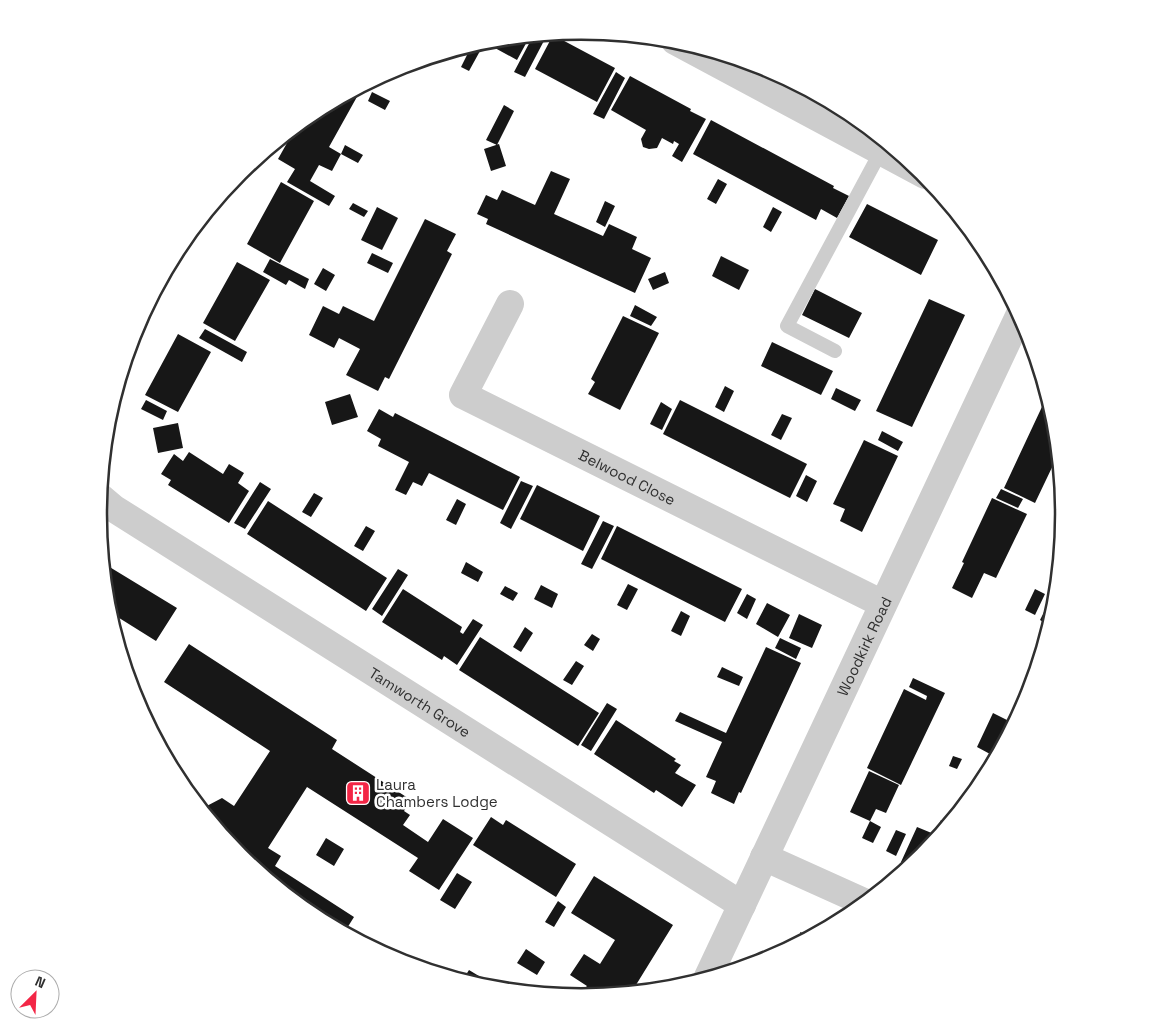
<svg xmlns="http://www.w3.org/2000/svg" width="1163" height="1029" font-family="'Space Grotesk',sans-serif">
<rect width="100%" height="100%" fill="#fff"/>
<path fill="#171717" d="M547,35L525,77L514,72L533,36Z
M553,35L615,68L597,102L535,69Z
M530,36L517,60L484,42L488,40Z
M471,47L480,51L469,71L461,67Z
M616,72L625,78L604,119L593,114Z
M630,76L691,109L690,111L706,119L682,162L672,156L679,144L674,141L673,144L662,138L657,148L649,149L643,147L641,139L646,130L611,110Z
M363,86L329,147L341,154L332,171L319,165L310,181L335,196L329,206L287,182L295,169L278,159L296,127L313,113Z
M372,92L390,101L385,110L368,101Z
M504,105L514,111L497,145L486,140Z
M711,120L834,186L833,188L849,196L837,218L821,209L816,220L693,154Z
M499,144L506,166L491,171L484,149Z
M345,145L363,155L358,163L341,154Z
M551,171L570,179L554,214L603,236L609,224L637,237L632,249L651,258L635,293L486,224L488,219L477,214L486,195L497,200L502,190L535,205Z
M718,179L727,184L716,204L707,199Z
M281,182L314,201L280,263L247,244Z
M605,201L615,206L605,227L596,222Z
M353,203L368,211L364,217L349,209Z
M867,204L938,240L921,275L849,237Z
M377,207L398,218L382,250L361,240Z
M773,207L782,212L771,232L763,227Z
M425,219L456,234L447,251L452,254L389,379L385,377L378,391L346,375L360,349L339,338L334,348L309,335L323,306L339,314L343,306L374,321Z
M372,253L393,263L388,273L367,263Z
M721,256L749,270L739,290L712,276Z
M270,259L309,279L305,289L289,280L286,285L263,272Z
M237,262L270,280L235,341L203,323Z
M323,268L335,275L326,291L314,284Z
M665,272L669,283L653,290L648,279Z
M815,289L862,313L849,338L802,315Z
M929,299L965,315L912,427L876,411Z
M635,305L657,317L651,326L630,316Z
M623,316L659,333L620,410L588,394L595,382L591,379Z
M205,329L247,352L242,362L199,338Z
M178,334L211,352L178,412L145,395Z
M772,342L833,371L821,395L761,366Z
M725,386L734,391L724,412L715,407Z
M836,388L861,400L855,411L831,399Z
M350,394L358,417L332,425L325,402Z
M1048,394L1056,421L1059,461L1056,459L1035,503L1004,488Z
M146,400L167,411L163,420L141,409Z
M680,400L807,464L790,498L663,434Z
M661,402L672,409L662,430L650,424Z
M379,409L393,417L395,413L520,477L503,510L429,473L422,486L413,482L406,495L395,490L409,462L378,446L381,439L367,431Z
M782,414L792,418L781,440L771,435Z
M178,423L183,448L158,453L153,428Z
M882,431L903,442L898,451L878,440Z
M864,440L898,456L862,532L840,521L845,509L833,504Z
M189,452L223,474L229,464L244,473L238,483L249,491L229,523L168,485L171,480L161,474L174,454L183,461Z
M806,475L817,481L807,502L796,496Z
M521,481L533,486L511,529L500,523Z
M260,482L271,489L245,529L234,523Z
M537,485L600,516L583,551L520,519Z
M1001,489L1023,499L1018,508L996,498Z
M314,493L323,498L311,517L302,512Z
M992,498L1027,514L996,578L984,573L972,598L952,588L964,563L962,562Z
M457,499L466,504L456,525L446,520Z
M268,501L387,578L366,611L247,534Z
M603,521L614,526L592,569L581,564Z
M366,526L375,531L363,551L354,546Z
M617,526L742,589L725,622L601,559Z
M466,562L483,572L478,582L461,573Z
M103,563L177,608L156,641L108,611Z
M398,569L408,575L382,616L372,609Z
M628,584L638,589L627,610L617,605Z
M1058,584L1055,609L1050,626L1040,620Z
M541,585L558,594L552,608L534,599Z
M505,586L518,593L513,601L500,594Z
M403,589L462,627L460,632L463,634L473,619L483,625L457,665L444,656L442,660L382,622Z
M1035,589L1045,594L1035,615L1025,610Z
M747,594L756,599L747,619L737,613Z
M767,603L790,615L778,637L756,624Z
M681,611L690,616L681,636L671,631Z
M799,614L822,625L812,648L789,638Z
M525,627L533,633L521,652L513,647Z
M592,634L600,639L593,651L584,645Z
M480,637L599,713L578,746L459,670Z
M780,638L801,648L796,659L775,648Z
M189,644L337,740L332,749L411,800L404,811L410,815L403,825L428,842L443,819L473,838L439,890L409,871L418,858L307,787L268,848L281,856L275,866L354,917L344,933L313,916L240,856L201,809L222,798L234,806L270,751L164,682Z
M766,647L801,663L741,793L739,792L734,804L711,793L716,781L706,777L722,742L675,721L680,712L726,733Z
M576,661L584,666L572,685L563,680Z
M722,667L743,677L739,686L717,677Z
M913,678L945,693L901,785L867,768L904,689L926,700L927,696L909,687Z
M607,703L617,709L591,751L581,745Z
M993,713L1015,724L979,788L975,786L990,754L977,747Z
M616,720L676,759L674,761L681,765L675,773L696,785L682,807L656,790L654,793L594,754Z
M953,756L962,759L957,769L949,766Z
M869,771L899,785L886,813L876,809L870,821L850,812Z
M491,817L503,825L506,820L576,864L556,897L473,845Z
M941,820L950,824L923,856L911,866L901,862L917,827L934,834Z
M870,821L881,827L873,843L862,838Z
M896,830L906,834L896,856L886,851Z
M326,838L344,849L334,866L316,855Z
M457,873L472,882L455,909L440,900Z
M594,876L673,925L631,993L595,996L584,989L587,986L570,975L584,954L600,964L615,940L571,913Z
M558,901L566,907L554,927L545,922Z
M800,932L812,937L803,942Z
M526,949L545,962L537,975L517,963Z
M469,970L502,990L487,988L462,981Z"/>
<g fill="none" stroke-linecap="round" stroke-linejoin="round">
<path stroke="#cdcdcd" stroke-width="14" d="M835,351L787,326L881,151"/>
<g stroke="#cdcdcd" stroke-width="28">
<path d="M675,41L925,175"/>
<path id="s1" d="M510,304L463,395L883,604"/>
<path id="s2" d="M100,497L113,508L742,905"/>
<path d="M764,857L866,903"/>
<path id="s3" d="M707,979L1020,314"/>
</g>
</g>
<defs>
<symbol id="building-square" viewBox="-11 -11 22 22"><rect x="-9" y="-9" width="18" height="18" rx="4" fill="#f32646" stroke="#fff"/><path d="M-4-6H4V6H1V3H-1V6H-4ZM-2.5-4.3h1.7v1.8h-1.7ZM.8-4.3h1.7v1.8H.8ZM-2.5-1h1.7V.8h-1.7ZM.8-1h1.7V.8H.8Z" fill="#fff"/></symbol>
</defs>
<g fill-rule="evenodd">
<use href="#building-square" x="344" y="779" width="28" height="28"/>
</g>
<g text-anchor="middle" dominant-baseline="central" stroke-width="5" stroke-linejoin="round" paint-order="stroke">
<g font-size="15" fill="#303030" stroke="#fff">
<text stroke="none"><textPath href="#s1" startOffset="286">Belwood Close</textPath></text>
<text stroke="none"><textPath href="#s3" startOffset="368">Woodkirk Road</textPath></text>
<text stroke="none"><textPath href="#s2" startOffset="380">Tamworth Grove</textPath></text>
</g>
<g font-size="15" fill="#303030" stroke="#fff" text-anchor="start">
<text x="376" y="784">Laura<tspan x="376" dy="17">Chambers Lodge</tspan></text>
</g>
</g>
<path d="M0 0H1163V1029H0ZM107 514a474 474 0 1 1 948 0a474 474 0 1 1-948 0Z" fill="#fff" fill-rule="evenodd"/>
<path fill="none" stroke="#303030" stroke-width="2.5" d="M107 514a474 474 0 1 1 948 0a474 474 0 1 1-948 0Z"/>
<g transform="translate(35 994) rotate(24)"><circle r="24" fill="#ffffff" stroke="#acacac"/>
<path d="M0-4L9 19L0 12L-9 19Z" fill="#f32646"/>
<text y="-8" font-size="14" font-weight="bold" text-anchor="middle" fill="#303030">N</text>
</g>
</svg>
